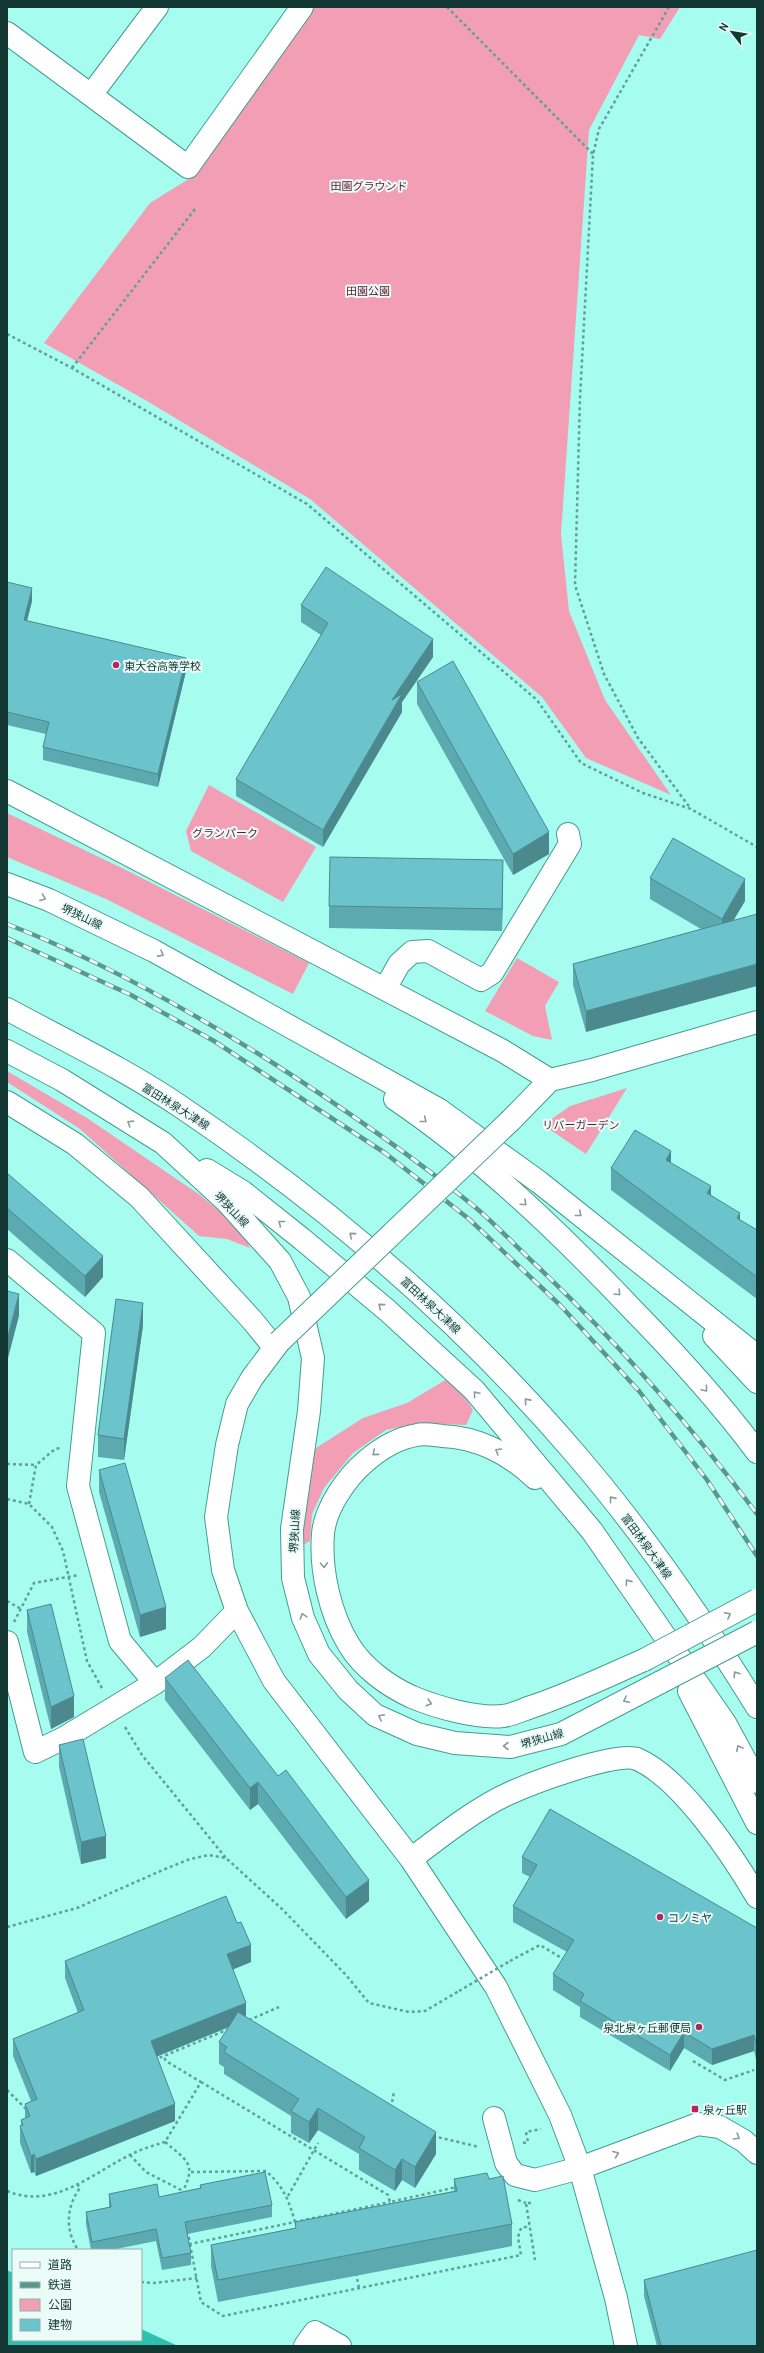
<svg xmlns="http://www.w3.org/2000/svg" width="764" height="2353" font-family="Barlow,'Noto Sans JP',sans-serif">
<rect width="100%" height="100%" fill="#a6fdef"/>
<path fill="#f29eb4" d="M312,7H680L660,39L639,35L589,130L561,534L569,611L605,700L671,795L586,758L542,697L310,499L147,401L44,343L150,203L195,175Z
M209,785L316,847L283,902L191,851L186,831Z
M7,813L124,869L309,963L293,994L106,899L7,857Z
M517,958L559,982L545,1006L552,1040L533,1036L485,1011Z
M7,1071L87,1118L200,1195L242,1230L250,1248L227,1239L199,1236L80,1129L7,1082Z
M627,1088L586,1154L543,1125L570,1106Z
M447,1379L466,1399L473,1410L466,1425L419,1423L386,1430L353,1453L324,1488L312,1514L310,1541L301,1546L310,1460L316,1448L363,1418L407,1403Z"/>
<path fill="#2ec0af" d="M7,2270L13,2273V2340H141V2329L178,2346H7Z"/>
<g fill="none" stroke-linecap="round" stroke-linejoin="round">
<defs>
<path id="minor" d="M7,33L188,167L302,7
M91,95L157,7
M7,791L503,1051L550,1080
M385,989L399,964L412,952L428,951L481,980L492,973L570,844L568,834
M7,1102L75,1144L139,1197L252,1320L274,1347
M511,1120L550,1080L592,1070L757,1022
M7,1260L94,1333L78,1486L120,1641L155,1683
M279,1342L252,1378L237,1404L227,1445L216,1517L223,1570L237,1611L274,1681L411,1859L496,1987L560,2115L580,2168L616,2298L626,2346
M7,1642L35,1752L64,1738L155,1683L202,1647L237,1611
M411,1859C440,1837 478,1807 510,1793C532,1783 617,1751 637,1759C681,1778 733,1856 757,1897
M494,2118L506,2163L515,2175L535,2180L580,2168L698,2124L720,2127L744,2141L757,2153
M305,2346L315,2332L340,2346"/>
<path id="major" d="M7,884L49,900L154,951L438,1109L539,1182L757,1356
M7,1009C66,1041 129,1071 184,1109C329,1207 464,1323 578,1457C644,1534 703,1620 757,1707
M7,1051L62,1080L163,1143L227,1202L280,1261L299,1297L313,1358L309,1411L292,1529L293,1578L303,1618L319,1654L348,1690L375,1715L417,1734L455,1743L510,1747L561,1734L661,1682
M395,1099C482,1158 560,1233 632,1309C676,1354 719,1401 757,1452
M207,1170L243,1192L302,1239L388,1311L474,1390L592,1531L725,1723L757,1782
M714,1336L757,1382
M535,1478C510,1454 477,1437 442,1436C434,1435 424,1433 417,1435C398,1438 380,1449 366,1461C347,1477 325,1508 323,1534C320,1570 330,1614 349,1645C363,1668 388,1686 412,1697C436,1707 477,1719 503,1716C512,1715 522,1710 531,1707C570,1694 607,1676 644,1660
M689,1691L757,1823"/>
</defs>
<use href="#minor" stroke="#449c90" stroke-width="24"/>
<use href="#major" stroke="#449c90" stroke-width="24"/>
<path stroke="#60a096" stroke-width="2.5" stroke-dasharray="3 3" stroke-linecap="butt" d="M447,7L593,154
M669,7L599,129L593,155L580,398L575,585L604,674L638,738L691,809
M7,334L72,368L307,504L537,700L581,763L643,793L691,809L757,847
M72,368L195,209
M7,1464L36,1465
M7,1499L29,1504L52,1527L63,1551L87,1661L103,1690
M29,1504L36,1465L55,1449L60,1448
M7,1601L21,1609
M14,1622L34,1583L79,1575
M125,1727L142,1755L226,1858
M7,1927L77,1908L165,1869L190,1859L209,1855L226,1858L282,1909L346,1975L369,2003L409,2012L425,2011L459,1991
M510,1961L540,1945L565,1960
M249,2020L279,2007
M154,2060L229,2029
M693,2061L725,2080L754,2070
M201,2082L388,2195L390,2202L457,2187
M7,2090L27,2110
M391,2108L394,2092
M433,2136L479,2147
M165,2142C186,2160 197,2163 183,2191
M523,2143L528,2142L526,2132L541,2129
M130,2155L146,2172L183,2191V2194
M191,2172L266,2171C283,2186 289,2200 295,2222
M77,2184L80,2188C66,2207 65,2230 78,2250
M7,2191C55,2211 94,2171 136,2152C145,2148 155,2145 165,2142L201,2082L166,2061L163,2056
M288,2196L318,2143
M518,2200L526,2203
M531,2203H526L535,2260
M188,2231L190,2244L390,2202
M190,2244L201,2302L223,2316L521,2255L518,2237L521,2228L530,2226
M356,2273L359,2288
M141,2282L154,2283L197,2278"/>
<use href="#minor" stroke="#fff" stroke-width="22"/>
<use href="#major" stroke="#fff" stroke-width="22"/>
<defs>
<path id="rail" d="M7,924C100,960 189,1010 273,1063C343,1108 411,1155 475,1207C496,1225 515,1245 535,1264C616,1341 690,1424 757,1514
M7,938L131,995L214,1041L385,1153L469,1219L560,1305L639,1391L707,1480L757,1556"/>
</defs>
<use href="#rail" stroke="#5a988e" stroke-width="4.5"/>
<use href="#rail" stroke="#ebfbf8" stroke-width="3" stroke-dasharray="9" stroke-linecap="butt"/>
<defs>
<path id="minor-bridge" d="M279,1342L511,1120"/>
<path id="major-bridge" d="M644,1660L757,1600
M661,1682L757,1632"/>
</defs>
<use href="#minor-bridge" stroke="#449c90" stroke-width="24" stroke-linecap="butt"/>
<use href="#major-bridge" stroke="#449c90" stroke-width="24" stroke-linecap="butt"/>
<path stroke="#60a096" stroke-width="2.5" stroke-dasharray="3 3" stroke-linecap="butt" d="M459,1991L510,1961"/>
<use href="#minor-bridge" stroke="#fff" stroke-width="22"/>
<use href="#major-bridge" stroke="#fff" stroke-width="22"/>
</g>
<path fill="#5ca9af" d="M7,582L32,601L27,621L186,671L158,787L43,760V747L46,734L7,725Z
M301,605L433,657L402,702V712L323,847L236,796V779L321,635L301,622Z
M417,682L549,854L513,875L417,704Z
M650,878L745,901L733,920L586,1032L573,985V964L701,929L650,899Z
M503,882L502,931L329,928V906Z
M671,1163L740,1220L757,1230V1299L611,1190V1168Z
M7,1173L103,1277L85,1297L7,1229Z
M143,1325L124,1460L98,1457V1435Z
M99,1470L166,1629L140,1637L99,1492Z
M27,1610L74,1717L51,1729L27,1632Z
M165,1678L369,1901L346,1919L258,1804L250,1810L165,1700Z
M59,1745L106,1858L81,1864L59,1767Z
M522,1857L757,1928V2063L754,2051L712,2065L684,2048L670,2071L580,2017V2007L553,1990V1974L567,1952L513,1922V1906L530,1877L522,1873Z
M65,1961L251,1962L233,1969L246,2017L436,2154L415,2188L402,2180L395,2191L359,2170V2154L318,2130L309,2143L291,2133V2116L224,2074V2067L219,2064V2042L229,2027L157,2056L175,2121L36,2176L34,2172L31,2173L20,2143V2126L21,2125V2120L25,2118V2104L31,2101L13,2056V2039L78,2013L65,1978Z
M454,2179H489L512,2224V2246L218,2302L211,2266V2245L295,2228V2222L454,2191Z
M200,2185L272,2205V2217L187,2234L191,2253V2265L162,2270L156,2241L111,2250H91L86,2224V2212L109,2207V2194L159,2197L200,2188Z
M644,2280L757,2346H657L644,2296Z"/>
<path fill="#4b898f" d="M32,588V601L24,632V620Z
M433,639V657L402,702V712L323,847V830L392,700Z
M186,658V671L158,787V774Z
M549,832V854L513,875V854Z
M503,860V882L502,931V909Z
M745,879V901L722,940V919Z
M757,964V986L586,1032V1011Z
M671,1151V1173L666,1160Z
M711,1186V1208L707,1193Z
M740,1213V1235L737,1218Z
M103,1256V1277L85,1297V1276Z
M19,1294V1316L7,1362V1340Z
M143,1303V1325L124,1460V1439Z
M166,1607V1629L140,1637V1615Z
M74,1696V1717L51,1729V1707Z
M258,1782V1804L250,1810V1788Z
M106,1836V1858L81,1864V1842Z
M369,1880V1901L346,1919V1897Z
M251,1945V1962L227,1972V1954Z
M246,2003V2020L151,2059V2041Z
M684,2032V2048L670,2071V2055Z
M754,2035V2051L712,2065V2049Z
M175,2104V2121L36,2176V2159Z
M318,2108V2130L309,2143V2122Z
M436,2132V2154L415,2188V2167Z
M34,2154V2172L31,2173V2156Z
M402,2159V2180L395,2191V2170Z"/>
<path fill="#6bc4cc" stroke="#4b898f" d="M326,567L433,639L392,700L402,694L323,830L236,779L328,623L301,605Z
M7,582L32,588L24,620L186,658L158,774L43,747L49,722L7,712Z
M453,661L549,832L513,854L417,682Z
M673,838L745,879L722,919L650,878Z
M330,857L503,860L502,909L329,906Z
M757,914V964L586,1011L573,964Z
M635,1130L671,1151L666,1160L711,1186L707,1193L740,1213L737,1218L757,1230V1277L611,1168Z
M7,1173L103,1256L85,1276L7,1208Z
M7,1291L19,1294L7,1340Z
M116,1299L143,1303L124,1439L98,1435Z
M125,1463L166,1607L140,1615L99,1470Z
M51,1604L74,1696L51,1707L27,1610Z
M188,1660L278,1776L286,1770L369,1880L346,1897L258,1782L250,1788L165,1678Z
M83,1739L106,1836L81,1842L59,1745Z
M550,1809L757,1928V2047L754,2035L712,2049L684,2032L670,2055L580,2001L584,1994L553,1974L574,1940L513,1906L537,1865L522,1857Z
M226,1896L237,1923L241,1922L251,1945L227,1954L246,2003L151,2041L175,2104L36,2159L34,2154L31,2156L20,2126L23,2125L21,2120L30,2116L25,2104L37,2099L13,2039L84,2010L65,1961Z
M238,2012L436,2132L415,2167L402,2159L395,2170L359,2148L365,2137L318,2108L309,2122L291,2111L299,2099L224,2052L227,2047L219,2042Z
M265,2172L272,2205L185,2222L191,2253L162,2258L156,2229L92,2242L86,2212L111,2207L109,2194L157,2184L159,2197L201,2188L200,2185Z
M487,2173L489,2179L503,2176L512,2224L218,2280L211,2245L296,2228L295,2222L457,2191L454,2179Z
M757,2250V2346H661L644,2280Z"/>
<defs><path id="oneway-chevron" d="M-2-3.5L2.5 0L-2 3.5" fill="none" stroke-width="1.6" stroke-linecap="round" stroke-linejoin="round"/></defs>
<g stroke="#899c99">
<use href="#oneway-chevron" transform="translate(43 898) rotate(21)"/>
<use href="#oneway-chevron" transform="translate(161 954) rotate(29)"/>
<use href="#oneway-chevron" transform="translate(424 1120) rotate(38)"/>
<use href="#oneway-chevron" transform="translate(130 1123) rotate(-148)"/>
<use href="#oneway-chevron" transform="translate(524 1203) rotate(43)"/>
<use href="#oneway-chevron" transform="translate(579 1214) rotate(39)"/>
<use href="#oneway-chevron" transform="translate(281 1223) rotate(-142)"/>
<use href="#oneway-chevron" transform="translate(352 1235) rotate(-139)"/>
<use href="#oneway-chevron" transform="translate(618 1293) rotate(46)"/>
<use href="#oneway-chevron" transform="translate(381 1306) rotate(-140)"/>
<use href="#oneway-chevron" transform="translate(705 1389) rotate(50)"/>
<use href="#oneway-chevron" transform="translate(476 1394) rotate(-131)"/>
<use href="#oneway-chevron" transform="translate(527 1401) rotate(-132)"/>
<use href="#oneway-chevron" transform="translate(498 1451) rotate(-149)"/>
<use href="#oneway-chevron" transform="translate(375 1453) rotate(140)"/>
<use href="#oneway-chevron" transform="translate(612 1499) rotate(-129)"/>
<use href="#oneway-chevron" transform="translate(324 1565) rotate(87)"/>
<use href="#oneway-chevron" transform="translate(628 1582) rotate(-125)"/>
<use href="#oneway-chevron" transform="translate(728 1615) rotate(-28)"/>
<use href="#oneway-chevron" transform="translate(303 1616) rotate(-108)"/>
<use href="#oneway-chevron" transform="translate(736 1674) rotate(-124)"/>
<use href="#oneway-chevron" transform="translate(626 1700) rotate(153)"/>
<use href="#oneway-chevron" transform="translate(429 1703) rotate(17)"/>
<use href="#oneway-chevron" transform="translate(381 1717) rotate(-154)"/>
<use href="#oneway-chevron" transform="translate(506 1746) rotate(-180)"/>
<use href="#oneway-chevron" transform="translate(739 1748) rotate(-118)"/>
<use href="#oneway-chevron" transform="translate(737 2137) rotate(31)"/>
<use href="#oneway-chevron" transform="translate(616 2154) rotate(-21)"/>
</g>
<g fill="#b3255c" stroke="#ebfbf8" stroke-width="1.5">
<circle cx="116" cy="665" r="4"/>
<circle cx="660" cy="1917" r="4"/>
<circle cx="699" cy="2027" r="4"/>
<rect x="691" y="2105" width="8" height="8" rx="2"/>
</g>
<g text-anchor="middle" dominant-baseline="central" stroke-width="4" stroke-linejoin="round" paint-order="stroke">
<g font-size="11" fill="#611732" stroke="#ebfbf8">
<text x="369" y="185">田園グラウンド</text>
<text x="368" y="290">田園公園</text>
<text x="225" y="832">グランパーク</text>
<text x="581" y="1124">リバーガーデン</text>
</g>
<g font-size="11" fill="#133833" stroke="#ebfbf8" text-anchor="start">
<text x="124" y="665">東大谷高等学校</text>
<text x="668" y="1917">コノミヤ</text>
<text x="691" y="2027" text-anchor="end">泉北泉ヶ丘郵便局</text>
<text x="703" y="2109">泉ヶ丘駅</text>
</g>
<g font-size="11" fill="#133833" stroke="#ebfbf8">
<text transform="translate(82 916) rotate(26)">堺狭山線</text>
<text transform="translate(176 1106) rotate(32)">富田林泉大津線</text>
<text transform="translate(232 1209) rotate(46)">堺狭山線</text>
<text transform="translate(431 1305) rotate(43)">富田林泉大津線</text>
<text transform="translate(294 1531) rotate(-87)">堺狭山線</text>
<text transform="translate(647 1546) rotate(54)">富田林泉大津線</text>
<text transform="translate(542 1738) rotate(-16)">堺狭山線</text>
</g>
</g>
<rect width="764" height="2353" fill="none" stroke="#133833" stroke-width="16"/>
<rect x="12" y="2249" width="130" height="92" fill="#ebfbf8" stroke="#95ada9"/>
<rect x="20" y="2262" width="20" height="6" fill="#ffffff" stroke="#95ada9"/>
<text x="48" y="2269" font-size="12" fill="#133833">道路</text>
<rect x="20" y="2282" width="20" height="6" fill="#5a988e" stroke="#95ada9"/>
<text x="48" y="2289" font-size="12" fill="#133833">鉄道</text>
<rect x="20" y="2299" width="20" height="12" fill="#f29eb4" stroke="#95ada9"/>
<text x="48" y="2309" font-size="12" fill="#133833">公園</text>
<rect x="20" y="2319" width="20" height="12" fill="#6bc4cc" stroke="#95ada9"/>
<text x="48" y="2329" font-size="12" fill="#133833">建物</text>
<g transform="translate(732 32) rotate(301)" stroke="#ebfbf8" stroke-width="3" paint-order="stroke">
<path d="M0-3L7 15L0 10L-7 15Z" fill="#133833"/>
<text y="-6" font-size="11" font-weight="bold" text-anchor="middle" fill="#133833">N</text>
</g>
</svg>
